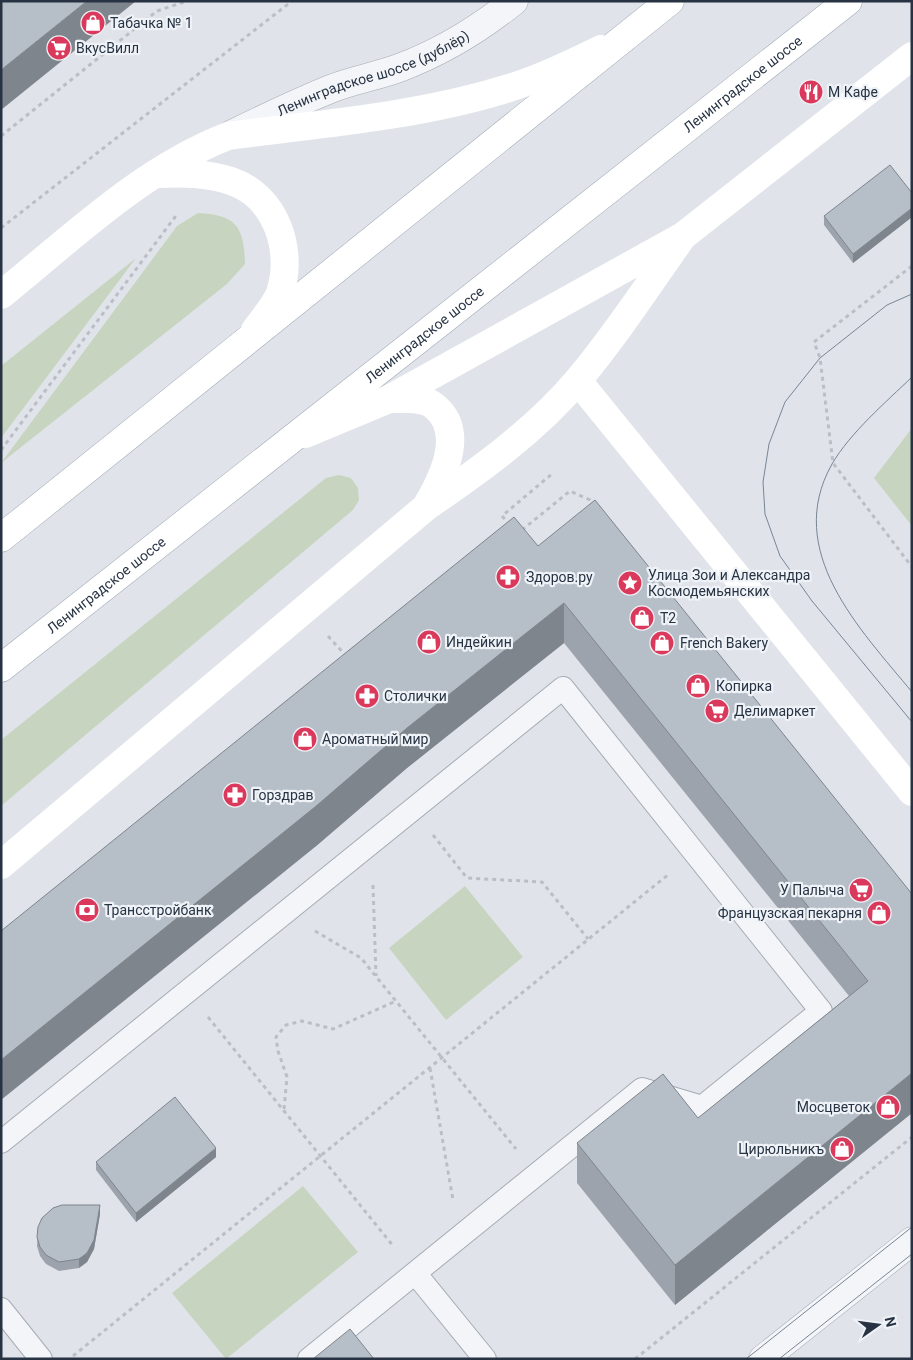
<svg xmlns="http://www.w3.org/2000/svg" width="913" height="1360" font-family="Roboto,sans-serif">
<rect width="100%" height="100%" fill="#e0e4ea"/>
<path fill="#c7d5c0" d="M198,213C237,215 244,227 245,264L227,284L1,463L177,226Z
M136,258L1,438V366Z
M912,428V526L874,478Z
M339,475L351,478L358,488L359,500L353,510L1,806V740L326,478Z
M465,886L523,957L446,1020L389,948Z
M303,1186L358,1252L226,1359L172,1293Z"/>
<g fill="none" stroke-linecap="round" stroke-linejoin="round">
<defs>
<path id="service" d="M1,1142L563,688L821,1011L702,1107L642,1089L309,1359
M415,1273L485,1359
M1,1309L41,1359"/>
<path id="pedestrian" d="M763,1359L912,1241"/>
<g id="tertiary">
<path id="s1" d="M232,134C265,118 298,102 333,88C354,80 377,76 399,68C442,52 478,30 514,1"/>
</g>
<g id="primary">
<path d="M1,538L670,1"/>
<path id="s2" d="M1,668L848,1"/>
</g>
</defs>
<use href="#service" stroke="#a5abb5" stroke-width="24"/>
<use href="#pedestrian" stroke="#a5abb5" stroke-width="29"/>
<use href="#tertiary" stroke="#a5abb5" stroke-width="29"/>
<use href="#primary" stroke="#9eaab7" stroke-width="29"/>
<path stroke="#babfc5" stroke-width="3" stroke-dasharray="4 4" stroke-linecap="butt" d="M1,136L157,11L187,1
M1,228L292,1
M912,266L814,342L820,358L833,463L912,567
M1,450L178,213
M510,525L502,516L553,473
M522,530L570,491L590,500L593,505
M328,636L347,657
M433,835L467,878L542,882L588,939
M373,885L376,976
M315,931L361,958L516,1149
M208,1017L394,1247
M430,1068L453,1200
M284,1109L287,1077L278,1051L276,1037L286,1025L302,1021L333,1029L396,1001
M73,1356L669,874
M635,1359L912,1137"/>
<use href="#service" stroke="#f3f5f8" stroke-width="22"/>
<use href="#pedestrian" stroke="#f3f5f8" stroke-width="28"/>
<use href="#tertiary" stroke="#f3f5f8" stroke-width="28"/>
<path stroke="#fff" stroke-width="28" d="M158,174C183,173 207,173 231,181C276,196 294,250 280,293C275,306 262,320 254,332
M1,295C73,237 141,170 228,136C318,124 412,117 499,91C535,81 568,65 601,49
M578,381L912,792
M389,399C403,399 423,397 434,406C466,431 443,478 427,505
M305,434L389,399L683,236L912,56
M1,865L426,507C480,470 536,430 578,380C616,335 649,284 683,236"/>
<use href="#primary" stroke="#fff" stroke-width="28"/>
<path stroke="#788595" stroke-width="1" d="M912,294L887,305L820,358L785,402L769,444L763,482L765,514L780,556L812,601L912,722
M912,377C886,402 850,433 832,464C783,551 860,629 912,692
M746,1359L912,1227
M779,1359L912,1254"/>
</g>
<path fill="#9da3ac" d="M912,193V217L853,263L824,225V216Z
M538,546L912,894V1113L675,1305L577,1183V1143L698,1118L849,996L564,643L407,768L315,847Z
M216,1157L136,1222L96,1170V1162Z
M100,1214L94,1249L87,1262L79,1268L59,1271L46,1264L40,1256L37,1246L38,1227Z"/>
<path fill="#7f858c" d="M87,1H136L1,110V70Z
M912,208V217L853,263V254Z
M564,603V643L407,768L315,847L1,1100V1060L407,728Z
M912,1073V1113L675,1305V1265Z
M216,1148V1157L136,1222V1213Z
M100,1205V1214L94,1249L87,1262L79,1268V1259Z"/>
<path fill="#b6bec8" stroke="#7f858c" d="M1,1H87L1,70Z
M890,165L912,193V208L853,254L824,216Z
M595,500L912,894V1073L675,1265L577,1143L663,1074L698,1118L868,981L564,603L407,728L315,807L1,1060V931L514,517L538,546Z
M175,1097L216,1148L136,1213L96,1162Z
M62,1205H100L94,1240L87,1253L79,1259L59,1262L46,1255L40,1247L37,1237L38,1227L42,1218L53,1208Z
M350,1329L374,1359H313Z"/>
<defs>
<symbol id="shop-disc" viewBox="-11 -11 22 22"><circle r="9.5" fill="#db395c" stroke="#eff3f7"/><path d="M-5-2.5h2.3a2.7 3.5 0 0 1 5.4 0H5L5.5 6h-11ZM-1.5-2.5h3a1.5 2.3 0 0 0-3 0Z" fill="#fff"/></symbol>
<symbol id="supermarket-disc" viewBox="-11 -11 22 22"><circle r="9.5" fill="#db395c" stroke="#eff3f7"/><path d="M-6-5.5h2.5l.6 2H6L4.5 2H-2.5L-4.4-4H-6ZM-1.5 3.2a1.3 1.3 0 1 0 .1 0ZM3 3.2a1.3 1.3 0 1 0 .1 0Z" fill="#fff"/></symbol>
<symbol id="restaurant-disc" viewBox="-11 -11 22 22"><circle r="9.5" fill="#db395c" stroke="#eff3f7"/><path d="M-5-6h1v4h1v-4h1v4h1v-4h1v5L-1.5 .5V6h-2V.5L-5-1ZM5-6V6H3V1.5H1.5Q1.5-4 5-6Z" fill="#fff"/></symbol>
<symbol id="pharmacy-disc" viewBox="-11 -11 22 22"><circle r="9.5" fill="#db395c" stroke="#eff3f7"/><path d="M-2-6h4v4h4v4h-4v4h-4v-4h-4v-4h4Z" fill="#fff"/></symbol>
<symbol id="sight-disc" viewBox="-11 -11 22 22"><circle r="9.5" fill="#db395c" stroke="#eff3f7"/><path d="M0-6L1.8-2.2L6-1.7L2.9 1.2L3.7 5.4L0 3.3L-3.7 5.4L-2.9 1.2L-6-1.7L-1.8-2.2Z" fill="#fff"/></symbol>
<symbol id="bank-disc" viewBox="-11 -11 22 22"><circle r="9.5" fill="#db395c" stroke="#eff3f7"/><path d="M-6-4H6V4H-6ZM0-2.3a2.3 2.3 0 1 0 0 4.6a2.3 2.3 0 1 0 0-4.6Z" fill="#fff"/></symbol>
</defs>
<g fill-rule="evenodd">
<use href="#shop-disc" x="79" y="9" width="28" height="28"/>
<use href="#supermarket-disc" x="45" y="34" width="28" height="28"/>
<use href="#restaurant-disc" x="797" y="78" width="28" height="28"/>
<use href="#pharmacy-disc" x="494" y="563" width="28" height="28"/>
<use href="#sight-disc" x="616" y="569" width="28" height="28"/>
<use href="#shop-disc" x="628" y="604" width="28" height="28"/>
<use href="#shop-disc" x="415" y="628" width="28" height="28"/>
<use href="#shop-disc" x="648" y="629" width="28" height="28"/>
<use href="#shop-disc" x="684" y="672" width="28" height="28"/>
<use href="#pharmacy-disc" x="353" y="682" width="28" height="28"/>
<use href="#supermarket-disc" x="703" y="697" width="28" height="28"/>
<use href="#shop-disc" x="291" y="725" width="28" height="28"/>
<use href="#pharmacy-disc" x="221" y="781" width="28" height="28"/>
<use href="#supermarket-disc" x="847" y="876" width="28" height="28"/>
<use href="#bank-disc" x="73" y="896" width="28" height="28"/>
<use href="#shop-disc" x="865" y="899" width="28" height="28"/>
<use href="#shop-disc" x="874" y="1093" width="28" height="28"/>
<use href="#shop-disc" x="828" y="1135" width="28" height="28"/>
</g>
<g text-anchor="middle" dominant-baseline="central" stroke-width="4.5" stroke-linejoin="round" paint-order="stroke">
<g font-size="14" fill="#273343" stroke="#eff3f7" text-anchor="start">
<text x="110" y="23">Табачка № 1</text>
<text x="76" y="48">ВкусВилл</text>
<text x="828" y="92">М Кафе</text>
<text x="648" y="575">Улица Зои и Александра<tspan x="648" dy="16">Космодемьянских</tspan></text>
<text x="526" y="577">Здоров.ру</text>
<text x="660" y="618">T2</text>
<text x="446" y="642">Индейкин</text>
<text x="680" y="643">French Bakery</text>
<text x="716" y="686">Копирка</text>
<text x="384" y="696">Столички</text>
<text x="734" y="711">Делимаркет</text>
<text x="322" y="739">Ароматный мир</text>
<text x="252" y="795">Горздрав</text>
<text x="844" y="890" text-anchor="end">У Палыча</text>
<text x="104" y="910">Трансстройбанк</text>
<text x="862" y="913" text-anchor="end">Французская пекарня</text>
<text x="870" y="1107" text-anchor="end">Мосцветок</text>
<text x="824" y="1149" text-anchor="end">Цирюльникъ</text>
</g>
<g font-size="14" fill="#273343" stroke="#eff3f7">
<text stroke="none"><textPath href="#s1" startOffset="154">Ленинградское шоссе (дублёр)</textPath></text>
<text stroke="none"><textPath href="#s2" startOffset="944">Ленинградское шоссе</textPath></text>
<text stroke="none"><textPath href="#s2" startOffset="539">Ленинградское шоссе</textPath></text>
<text stroke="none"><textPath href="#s2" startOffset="134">Ленинградское шоссе</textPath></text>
</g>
</g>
<rect width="913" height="1360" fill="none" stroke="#273343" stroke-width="5"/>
<g transform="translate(878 1325) rotate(76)" stroke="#eff3f7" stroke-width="4" paint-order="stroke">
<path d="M0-4L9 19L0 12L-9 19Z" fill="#273343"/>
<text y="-8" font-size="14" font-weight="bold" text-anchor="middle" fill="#273343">N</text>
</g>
</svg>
